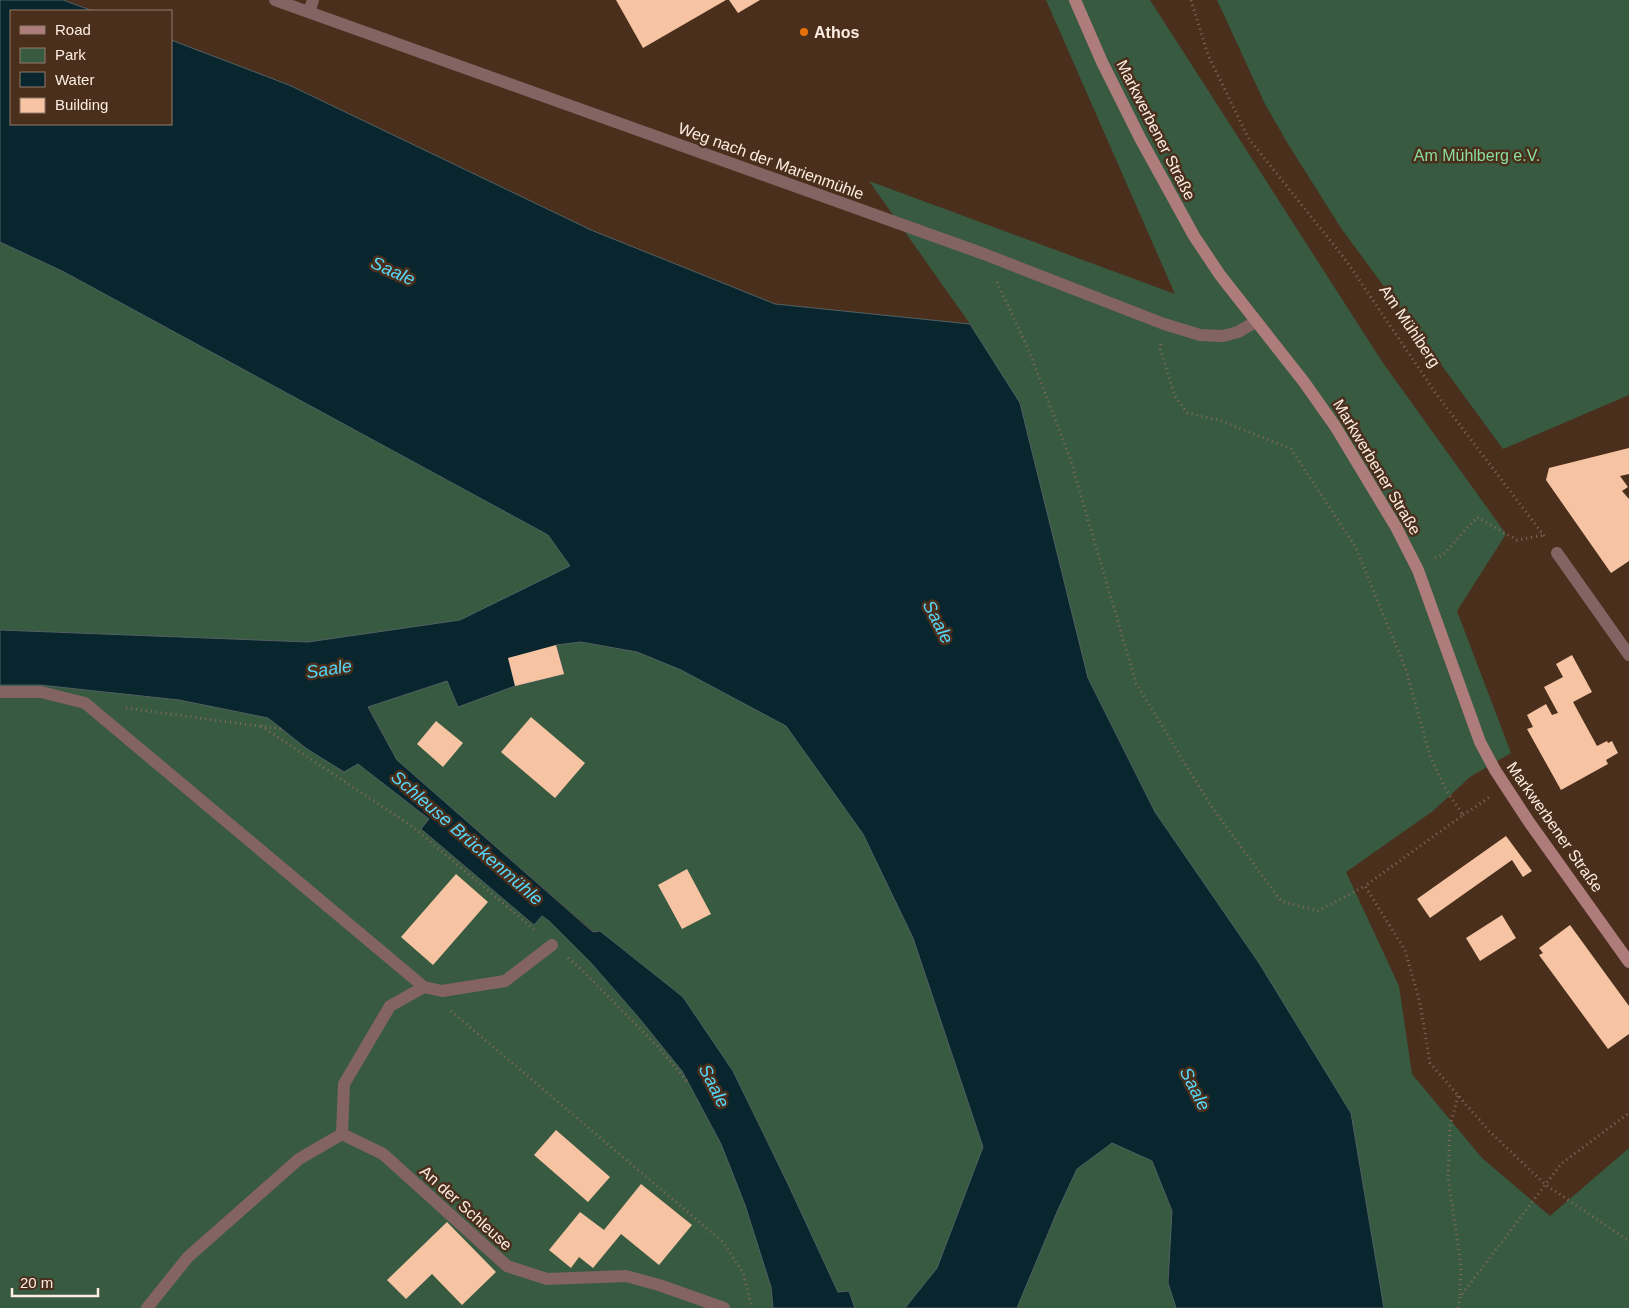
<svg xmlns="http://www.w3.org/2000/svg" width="1629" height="1308" font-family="Arial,sans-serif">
<rect width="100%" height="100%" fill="#4a2f1d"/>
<path fill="#385a40" d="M1046,0H1150L1383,363L1506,534L1457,611L1511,753L1470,777L1433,811L1346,872L1399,986L1412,1074L1482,1158L1550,1216L1629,1148V1308H1384L1351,1113L1259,963L1155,812L1088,678L1020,403L970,324L869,181L1175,294Z
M1217,0H1629V395L1503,449L1341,228L1288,144L1265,104Z
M0,242L64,272L548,535L571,566L461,620L308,642L0,630Z
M581,642L637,652L682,670L786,726L863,834L913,938L983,1147L937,1268L905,1308H855L849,1291L838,1292L788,1184L733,1071L683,997L600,931L594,932L397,760L368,706L447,681L458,707L515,686L563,674L556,645Z
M0,685H40L179,700L268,718L358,764L429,819L421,829L534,925L542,916L549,921L592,964L639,1018L682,1071L689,1084L721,1144L745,1205L771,1287L773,1308H0Z
M1112,1143L1152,1161L1172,1211L1168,1283L1176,1308H1017L1057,1212L1077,1169Z"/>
<path fill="#09252d" stroke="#526163" d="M0,0H63L93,11H11V124H171V40L289,85L591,230L775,304L970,324L1020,403L1088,678L1155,812L1259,963L1351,1113L1384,1308H1176L1168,1283L1172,1211L1152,1161L1112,1143L1077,1169L1057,1212L1017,1308H905L937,1268L983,1147L913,938L863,834L786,726L681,670L637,652L581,642L556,645L564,674L515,686L458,707L447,681L368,707L397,760L593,932L600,931L683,997L733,1071L788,1184L838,1292L849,1291L855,1308H773L771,1287L745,1205L721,1144L689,1084L682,1071L639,1018L592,964L549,921L542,916L534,925L421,829L429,819L358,764L344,772L307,749L268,718L179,700L40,685H0V630L308,642L460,620L570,566L548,535L64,272L0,242Z"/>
<path fill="#f7c4a3" d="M616,0H726L643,48Z
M729,0H760L738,13Z
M1629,448V474L1620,476L1628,487L1622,491L1629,499V561L1611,573L1546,480L1549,468Z
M556,645L564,674L515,686L508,658Z
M1572,655L1592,692L1573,702L1597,746L1607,741L1608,743L1612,741L1618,753L1606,760L1608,764L1561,790L1527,729L1533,727L1527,715L1546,704L1552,715L1558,713L1544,687L1563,677L1556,664Z
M531,717L585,763L555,798L501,752Z
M436,721L463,743L443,767L417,744Z
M1506,836L1532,871L1523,877L1512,860L1430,918L1417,899Z
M687,869L711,914L682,929L658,885Z
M456,874L488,902L433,965L401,937Z
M1502,915L1516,938L1480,961L1466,938Z
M1570,925L1629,1006V1034L1608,1049L1539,955L1543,953L1539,948Z
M556,1130L610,1177L588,1202L534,1155Z
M641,1184L692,1225L659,1265L621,1234L593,1268L579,1257L571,1268L549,1250L580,1212L604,1230Z
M447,1222L496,1272L462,1305L432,1274L406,1299L387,1280Z"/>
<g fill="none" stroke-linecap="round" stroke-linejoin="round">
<path stroke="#826a5a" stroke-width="3" stroke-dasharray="1 4" stroke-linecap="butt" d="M1191,0L1208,55L1249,139L1345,259L1437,395L1545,537
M997,282L1029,351L1070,458L1136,683L1211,806L1281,901L1318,911L1365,886
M1161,344L1160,349L1175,396L1187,413L1222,421L1291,449L1355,546L1406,670L1430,756L1446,790L1463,815L1365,886L1405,950L1420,1003L1430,1063L1489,1131L1546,1185L1629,1241
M1435,558L1443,555L1477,517L1517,540L1544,535
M126,708L281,729
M261,726L413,827L537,932
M1463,815L1490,797
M568,958L581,969L659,1048L689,1084
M451,1011L723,1242L743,1273L752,1308
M1458,1096L1450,1126L1448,1178L1461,1265L1460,1296
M1458,1308L1460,1297L1561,1164L1629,1113"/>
<path stroke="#836463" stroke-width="12" d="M0,692H41L85,703L424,987
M342,1134L383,1154L507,1266L547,1279L626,1276L659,1285L724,1308
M147,1308L188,1257L299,1159L342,1134L344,1084L390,1006L424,987L442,991L505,981L552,945"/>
<path stroke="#836463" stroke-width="12" d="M275,0L984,254L1164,324L1200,335L1223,336L1238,332L1255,322
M309,12L313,0
M1557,553L1629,655"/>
<path stroke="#ae7c7b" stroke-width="12" d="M1075,0L1102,62L1140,138L1194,236L1220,275L1304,382L1335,426L1396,527L1418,570L1480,742L1495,770L1529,822L1629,962"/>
</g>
<circle fill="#e8710a" stroke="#4a2f1d" stroke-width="2" cx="804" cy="32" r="5"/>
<g text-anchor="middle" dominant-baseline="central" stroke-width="5" stroke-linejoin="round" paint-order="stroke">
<g font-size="16" font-weight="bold" fill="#feede1" stroke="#4a2f1d" text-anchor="start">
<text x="814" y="32">Athos</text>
</g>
<g font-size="16" fill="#feede1" stroke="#4a2f1d">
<text transform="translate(1156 130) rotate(63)">Markwerbener Straße</text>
<text transform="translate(771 161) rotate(20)">Weg nach der Marienmühle</text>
<text transform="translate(1410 326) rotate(56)">Am Mühlberg</text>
<text transform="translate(1377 467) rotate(59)">Markwerbener Straße</text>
<text transform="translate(1555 827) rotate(55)">Markwerbener Straße</text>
<text transform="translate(466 1208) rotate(42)">An der Schleuse</text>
</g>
<g font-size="16" fill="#8ade9e" stroke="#4a2f1d">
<text x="1477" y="155">Am Mühlberg e.V.</text>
</g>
<g font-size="18" font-style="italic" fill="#57d8fa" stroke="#4a2f1d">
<text transform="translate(393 271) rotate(24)">Saale</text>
<text transform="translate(938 622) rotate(63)">Saale</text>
<text transform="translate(329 669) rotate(-9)">Saale</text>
<text transform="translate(467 838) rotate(41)">Schleuse Brückenmühle</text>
<text transform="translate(714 1086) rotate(63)">Saale</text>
<text transform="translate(1195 1089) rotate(63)">Saale</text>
</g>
</g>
<rect x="10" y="10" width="162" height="115" fill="#4a2f1d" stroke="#927b6b"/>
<rect x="20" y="26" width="25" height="8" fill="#ae7c7b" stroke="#927b6b"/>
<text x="55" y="35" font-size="15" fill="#feede1">Road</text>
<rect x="20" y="48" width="25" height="15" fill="#385a40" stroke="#927b6b"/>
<text x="55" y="60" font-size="15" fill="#feede1">Park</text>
<rect x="20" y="72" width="25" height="15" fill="#09252d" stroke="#927b6b"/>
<text x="55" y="85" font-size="15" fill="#feede1">Water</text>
<rect x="20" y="98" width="25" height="15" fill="#f7c4a3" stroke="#927b6b"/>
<text x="55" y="110" font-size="15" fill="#feede1">Building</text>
<path d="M12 1288v8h86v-8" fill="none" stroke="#feede1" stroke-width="2.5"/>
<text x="20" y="1288" font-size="15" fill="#feede1" stroke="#4a2f1d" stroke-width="4" paint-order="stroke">20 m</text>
</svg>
